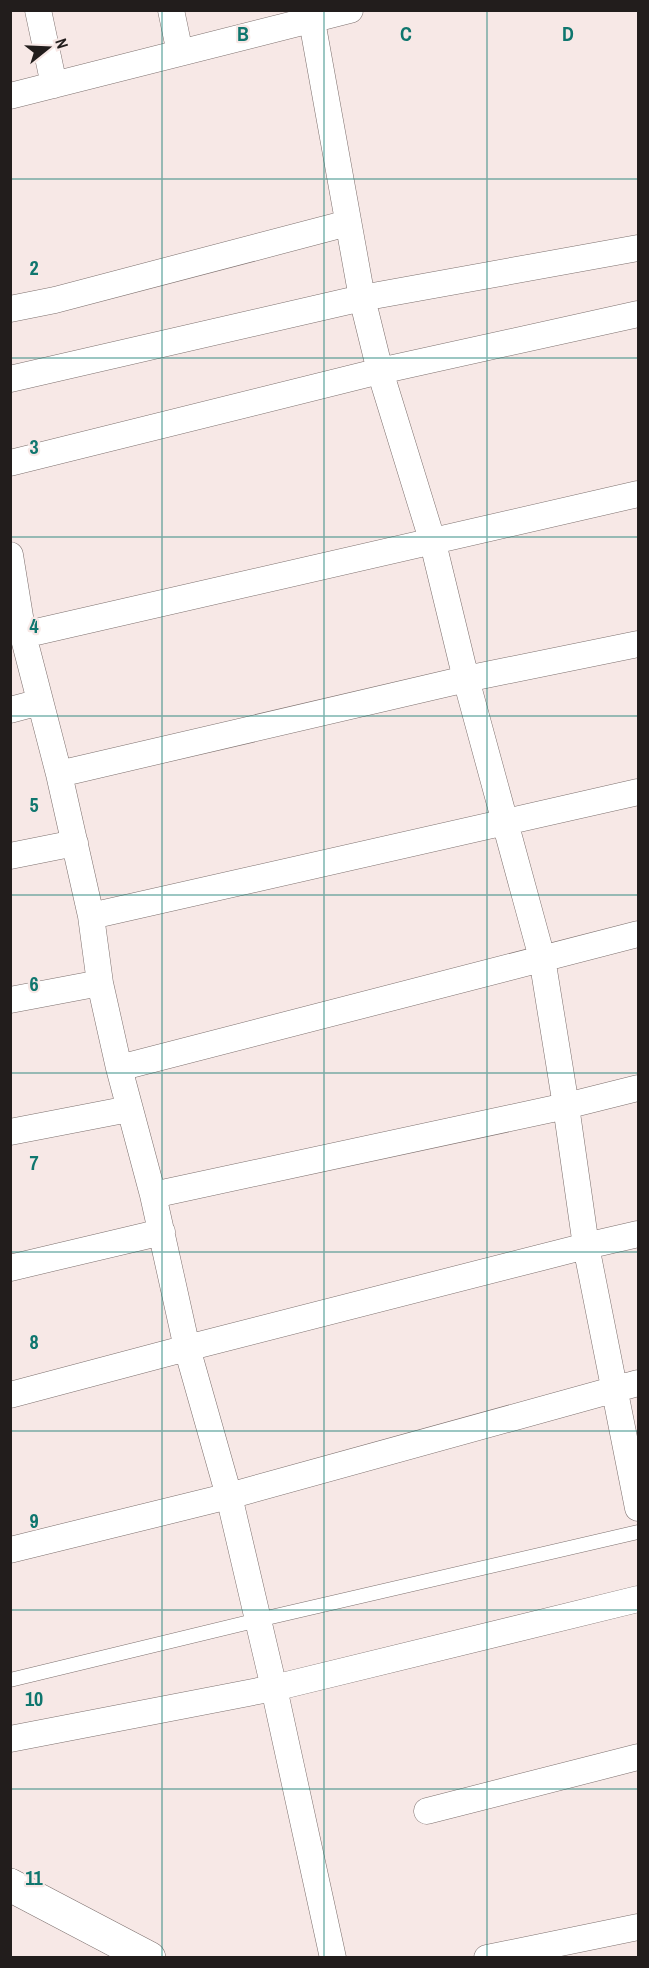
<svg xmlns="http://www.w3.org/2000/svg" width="649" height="1968" font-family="'Archivo Narrow',sans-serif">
<rect width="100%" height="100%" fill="#f7e8e6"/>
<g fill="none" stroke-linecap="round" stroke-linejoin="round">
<defs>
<path id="lane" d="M10,1680L258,1620L638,1532"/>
<path id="street" d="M38,10L54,85
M171,10L180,53
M310,10L362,298L380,371L433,543L466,679L542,958L566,1106L586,1246L638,1508
M10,96L350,10
M10,309L55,300L348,223
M10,379L362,298L638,248
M10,463L380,371L638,314
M10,555L23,635L59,774L91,916L100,983L119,1068L153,1195L187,1348L229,1496L274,1688L333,1958
M23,635L638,494
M10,710L40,702
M59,774L466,679L638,644
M10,856L75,843
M91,916L638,792
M10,1000L100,983
M119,1068L638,934
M10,1132L129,1109
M153,1195L566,1106L638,1088
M10,1268L162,1232
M10,1395L187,1348L586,1246L638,1234
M10,1550L229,1496L638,1383
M10,1739L274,1688L638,1599
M427,1811L638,1757
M487,1958L638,1927"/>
<path id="secondary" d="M10,1885L149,1958"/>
</defs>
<use href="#lane" stroke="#7d706e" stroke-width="15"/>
<use href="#street" stroke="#7d706e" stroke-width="27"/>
<use href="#secondary" stroke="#7d706e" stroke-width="34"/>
<use href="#lane" stroke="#fff" stroke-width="14"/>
<use href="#street" stroke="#fff" stroke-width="26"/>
<use href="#secondary" stroke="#fff" stroke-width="33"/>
</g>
<path fill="none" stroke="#0f766e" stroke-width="1.5" stroke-opacity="0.55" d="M162,10V1958M324,10V1958M487,10V1958M10,179H638M10,358H638M10,537H638M10,716H638M10,895H638M10,1073H638M10,1252H638M10,1431H638M10,1610H638M10,1789H638"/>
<g font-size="20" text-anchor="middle" font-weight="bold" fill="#0f766e" stroke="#f7e8e6" stroke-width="4.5" stroke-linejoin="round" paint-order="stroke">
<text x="243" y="41">B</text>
<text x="406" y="41">C</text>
<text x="568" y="41">D</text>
<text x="34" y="275">2</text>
<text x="34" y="454">3</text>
<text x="34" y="633">4</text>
<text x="34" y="812">5</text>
<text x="34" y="991">6</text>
<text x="34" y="1170">7</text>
<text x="34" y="1349">8</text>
<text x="34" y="1528">9</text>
<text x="34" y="1706">10</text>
<text x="34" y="1885">11</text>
</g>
<rect width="649" height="1968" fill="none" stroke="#221d1c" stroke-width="24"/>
<g transform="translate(48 48) rotate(72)" stroke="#f7e8e6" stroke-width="4.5" paint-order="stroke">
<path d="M0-4.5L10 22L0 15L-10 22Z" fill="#221d1c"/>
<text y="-9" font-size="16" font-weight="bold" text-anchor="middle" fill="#221d1c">N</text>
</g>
</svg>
